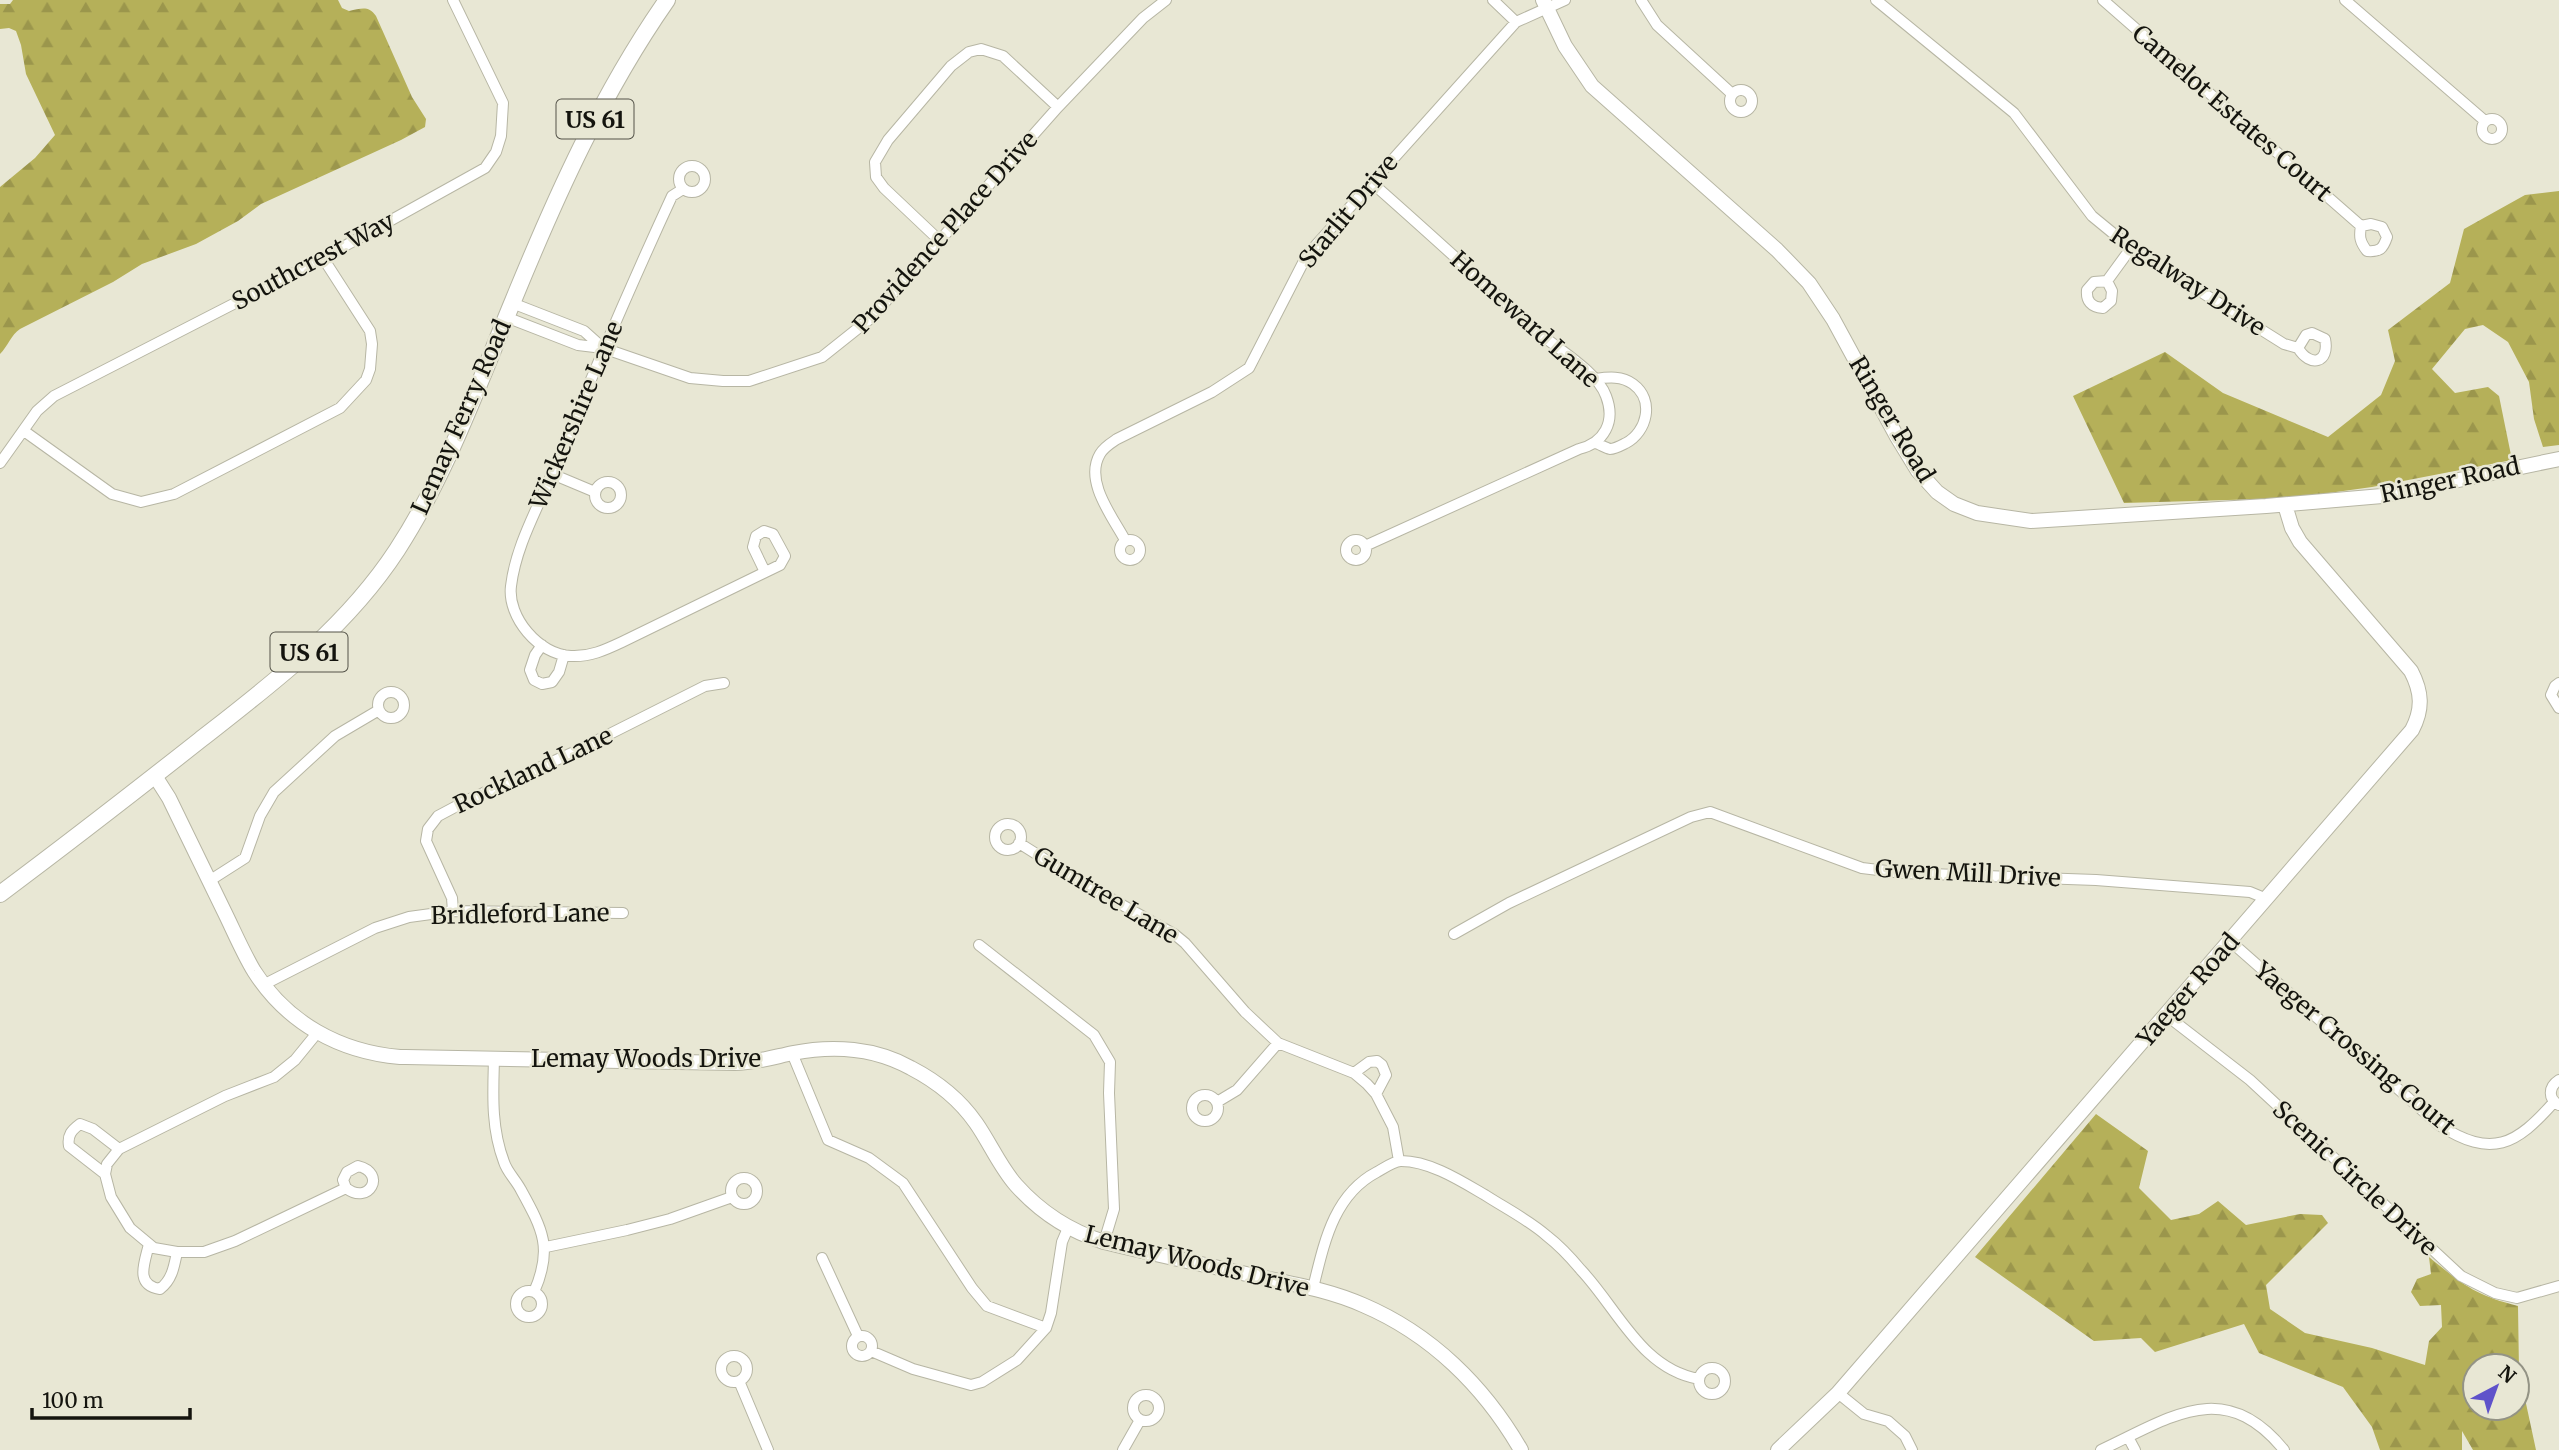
<svg xmlns="http://www.w3.org/2000/svg" width="2559" height="1450" font-family="Merriweather,serif">
<defs>
<pattern id="forest-firs" width="22" height="20" patternUnits="userSpaceOnUse" patternTransform="scale(1.75)"><rect width="22" height="20" fill="#b5b059"/><path d="M5 1l3.5 6h-7zM16 11l3.5 6h-7z" fill="#9b964c"/></pattern>
</defs>
<rect width="100%" height="100%" fill="#e8e7d4"/>
<path fill="url(#forest-firs)" fill-rule="evenodd" d="M13,0H338L342,8L349,11C361,9 368,5 376,16L412,97L426,119L425,127L401,140L261,204L238,221L196,244L142,264L113,282L20,329C11,335 8,346 0,354V187L35,158L55,135L26,74L21,45L16,31L9,28L0,29V4H10Z
M2559,191V445L2543,447L2534,419L2529,382L2508,342L2483,325L2465,329L2432,369L2455,393L2488,387L2499,396L2512,460L2372,487L2293,498L2124,503L2073,396L2165,352L2223,393L2328,437L2381,395L2395,361L2388,330L2450,283L2464,229L2525,195Z
M2096,1114L2148,1151L2139,1188L2171,1220L2199,1214L2218,1201L2246,1225L2300,1214L2322,1215L2328,1223L2266,1285L2270,1309L2305,1333L2372,1348L2425,1365L2429,1341L2442,1327L2441,1305L2420,1306L2411,1292L2417,1279L2431,1274L2429,1257C2463,1285 2475,1295 2518,1306L2519,1371L2536,1450H2473L2462,1431V1450H2380L2372,1427L2343,1387L2259,1353L2244,1324L2155,1352L2141,1338L2094,1341L1975,1257ZM2475,1366H2517V1408H2475Z"/>
<g fill="none" stroke-linecap="round" stroke-linejoin="round">
<defs>
<path id="street" d="M1493,0L1516,22
M1641,0L1657,25L1731,93
M1876,0L2014,113L2092,216L2131,248L2284,344L2298,348C2310,368 2330,363 2325,339L2312,333L2306,335L2298,348
M2103,0L2361,226
M2345,0L2485,121
M1730 101a11 11 0 1 1 22 0a11 11 0 1 1-22 0Z
M2482 129a10 10 0 1 1 20 0a10 10 0 1 1-20 0Z
M679 179a13 13 0 1 1 26 0a13 13 0 1 1-26 0Z
M683,189L672,196C630,287 591,378 553,471C538,508 516,545 511,586C507,617 539,655 571,656C590,657 605,650 622,642L780,565L785,556L773,534L764,531L756,536L753,547L765,572
M2371,224L2382,227L2387,237C2383,249 2380,252 2367,251C2360,242 2359,237 2361,226Z
M940,241L884,188L876,177L875,162L888,140L951,66L969,52L981,49L1003,56L1058,107
M2107,281L2112,291L2111,301L2103,308C2091,307 2086,301 2087,290L2094,282L2107,281L2131,248
M512,303L584,331L603,348
M506,317L578,345L603,348L690,378L723,381H749L822,357L871,318L1058,107L1143,18L1166,0
M24,431L112,494L141,502L174,494L340,408L366,380L370,369L372,344L370,331L323,258
M1595,443C1599,444 1606,448 1610,449C1615,449 1622,445 1626,443C1647,432 1655,400 1633,384C1622,376 1609,377 1596,379
M0,463L37,411L54,396L323,258L485,168L496,152L501,136L503,103L453,0
M552,474L595,492
M595 495a13 13 0 1 1 26 0a13 13 0 1 1-26 0Z
M1120 550a10 10 0 1 1 20 0a10 10 0 1 1-20 0Z
M1346 550a10 10 0 1 1 20 0a10 10 0 1 1-20 0Z
M1125,540C1112,516 1084,481 1100,454C1104,447 1111,443 1117,439L1212,392L1249,368L1307,255L1516,22L1565,0
M1365,546L1579,449C1604,443 1616,422 1606,396C1597,371 1557,349 1537,331C1482,282 1427,231 1371,182
M542,645L535,655L530,670L534,680L542,684L552,682L559,672L564,655
M2559,683L2555,686L2551,695L2559,708
M378 705a13 13 0 1 1 26 0a13 13 0 1 1-26 0Z
M995 837a13 13 0 1 1 26 0a13 13 0 1 1-26 0Z
M1019,843L1076,879L1174,934L1185,943L1245,1012L1278,1043L1354,1073L1367,1084L1376,1094L1393,1127L1399,1161
M209,881L245,858L260,816L274,792L335,736L379,710
M453,911L452,898L426,841L428,829L438,816L470,799L574,752L705,686L724,683
M1454,934L1509,903L1691,817L1710,812L1862,868L1903,873L2096,880L2250,892L2267,899
M2230,941L2439,1125C2492,1159 2516,1145 2554,1102
M979,945L1094,1035L1110,1062L1109,1093L1114,1209L1104,1242
M263,985L375,928L409,917L453,911L623,913
M2166,1015L2250,1080L2461,1276L2495,1293L2517,1298L2559,1286
M317,1033L295,1060L274,1077L225,1096L119,1149L107,1164L105,1174L111,1197L130,1228L154,1248L177,1252H204L235,1241L346,1188L343,1180L347,1172L358,1166C387,1173 369,1206 346,1188
M792,1053L828,1140L869,1158L903,1183L972,1288L987,1306L1046,1328
M494,1059C493,1094 491,1128 504,1162C507,1172 516,1180 521,1190C543,1230 553,1249 534,1292
M1354,1073L1369,1062L1377,1061L1382,1065L1386,1075L1376,1094
M1192 1108a13 13 0 1 1 26 0a13 13 0 1 1-26 0Z
M1217,1102L1237,1090L1278,1043
M2559,1105C2548,1099 2548,1087 2559,1080
M105,1174L69,1146C67,1135 72,1130 80,1124L93,1129L119,1149
M731 1191a13 13 0 1 1 26 0a13 13 0 1 1-26 0Z
M149,1244C145,1262 134,1285 160,1289C172,1280 174,1267 177,1252
M546,1247L627,1230L670,1219L732,1197
M822,1258L858,1336
M1313,1288C1324,1244 1333,1195 1377,1172C1384,1168 1394,1161 1401,1161C1430,1161 1461,1181 1485,1195C1505,1208 1529,1220 1547,1236C1560,1246 1571,1258 1581,1270C1618,1309 1641,1369 1699,1379
M516 1304a13 13 0 1 1 26 0a13 13 0 1 1-26 0Z
M852 1346a10 10 0 1 1 20 0a10 10 0 1 1-20 0Z
M871,1351L913,1369L971,1385L982,1382L1017,1360L1046,1328L1051,1313L1062,1242L1068,1228
M721 1369a13 13 0 1 1 26 0a13 13 0 1 1-26 0Z
M1699 1381a13 13 0 1 1 26 0a13 13 0 1 1-26 0Z
M739,1381L768,1450
M1838,1393L1864,1414L1888,1421L1905,1436L1912,1450
M1133 1408a13 13 0 1 1 26 0a13 13 0 1 1-26 0Z
M2128,1437L2135,1450
M1123,1450L1140,1420
M2101,1450C2170,1418 2224,1376 2284,1450"/>
<path id="secondary" d="M1543,0L1565,46L1592,86L1777,250L1809,283L1833,319L1896,435L1918,471L1937,492L1954,504L1977,513L2031,521L2266,506L2382,496L2559,459
M155,776L169,798C187,835 205,872 223,909C233,929 242,951 254,971C287,1023 340,1052 400,1057C512,1059 624,1062 735,1063C755,1063 774,1057 793,1053C833,1045 875,1048 911,1068C936,1081 960,1100 976,1123C990,1143 1000,1167 1016,1185C1041,1213 1069,1231 1104,1242C1157,1255 1211,1266 1265,1278C1298,1285 1332,1291 1363,1305C1431,1334 1484,1386 1521,1450
M1778,1450L1838,1393L2412,730C2423,709 2422,692 2411,671L2300,542L2292,528L2285,505"/>
<path id="primary" d="M0,894C67,844 134,792 200,740C273,683 346,628 397,550C447,473 478,385 513,301C556,196 602,93 667,0"/>
</defs>
<use href="#street" stroke="#b7b6a4" stroke-width="12"/>
<use href="#secondary" stroke="#b7b6a4" stroke-width="16"/>
<use href="#primary" stroke="#b7b6a4" stroke-width="18"/>
<use href="#street" stroke="#fff" stroke-width="10"/>
<use href="#secondary" stroke="#fff" stroke-width="14"/>
<use href="#primary" stroke="#fff" stroke-width="16"/>
</g>
<g text-anchor="middle" dominant-baseline="central" stroke-width="5" stroke-linejoin="round" paint-order="stroke">
<g fill="#e8e7d4" stroke="#545349" stroke-width="2">
<rect x="556.5" y="99.5" width="77" height="39" rx="5"/>
<rect x="270.5" y="632.5" width="77" height="39" rx="5"/>
</g>
<g font-size="23" font-weight="bold" fill="#14140e">
<text x="595" y="119">US 61</text>
<text x="309" y="652">US 61</text>
</g>
<g font-size="24" fill="#14140e" stroke="#e8e7d4">
<text transform="translate(2232 113) rotate(41)">Camelot Estates Court</text>
<text transform="translate(1348 211) rotate(-50)">Starlit Drive</text>
<text transform="translate(945 232) rotate(-48)">Providence Place Drive</text>
<text transform="translate(313 261) rotate(-28)">Southcrest Way</text>
<text transform="translate(2188 281) rotate(33)">Regalway Drive</text>
<text transform="translate(1525 319) rotate(42)">Homeward Lane</text>
<text transform="translate(576 415) rotate(-67)">Wickershire Lane</text>
<text transform="translate(461 417) rotate(-66)">Lemay Ferry Road</text>
<text transform="translate(1892 419) rotate(59)">Ringer Road</text>
<text transform="translate(2450 480) rotate(-12)">Ringer Road</text>
<text transform="translate(533 770) rotate(-25)">Rockland Lane</text>
<text transform="translate(1968 873) rotate(3)">Gwen Mill Drive</text>
<text transform="translate(1106 895) rotate(31)">Gumtree Lane</text>
<text transform="translate(520 914) rotate(-1)">Bridleford Lane</text>
<text transform="translate(2188 990) rotate(-49)">Yaeger Road</text>
<text transform="translate(2355 1048) rotate(40)">Yaeger Crossing Court</text>
<text x="646" y="1058">Lemay Woods Drive</text>
<text transform="translate(2355 1178) rotate(43)">Scenic Circle Drive</text>
<text transform="translate(1197 1261) rotate(14)">Lemay Woods Drive</text>
</g>
</g>
<g transform="translate(2496 1387) rotate(41)"><circle r="33" fill="#e8e7d4" stroke="#939385" stroke-width="2"/>
<path d="M0-5L12 26L0 18L-12 26Z" fill="#5f52ca"/>
<text y="-10" font-size="19" font-weight="bold" text-anchor="middle" fill="#14140e">N</text>
</g>
<path d="M32 1408v10h158v-10" fill="none" stroke="#14140e" stroke-width="3.5"/>
<text x="42" y="1408" font-size="21" fill="#14140e" stroke="#e8e7d4" stroke-width="5" paint-order="stroke">100 m</text>
</svg>
